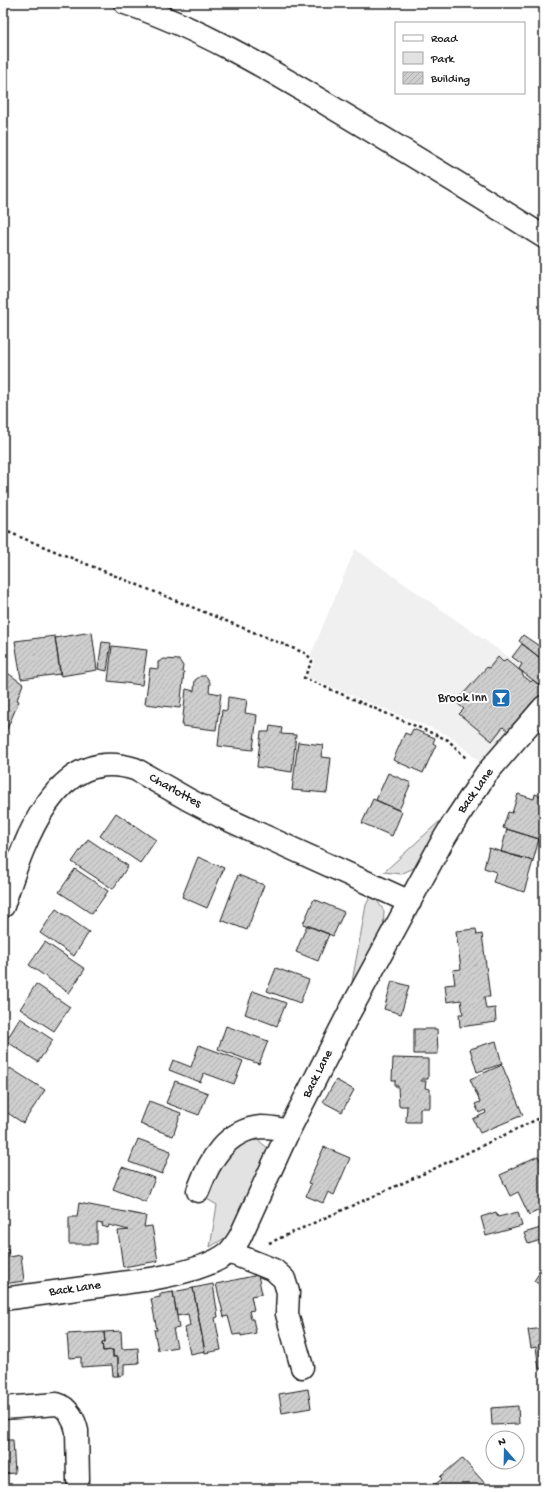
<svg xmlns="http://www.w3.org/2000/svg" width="547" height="1492" font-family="'Gochi Hand',sans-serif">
<defs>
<pattern id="building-hatch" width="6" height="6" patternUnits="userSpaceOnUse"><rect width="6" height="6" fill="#cecece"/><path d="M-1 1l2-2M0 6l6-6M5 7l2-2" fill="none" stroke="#b0b0b0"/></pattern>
</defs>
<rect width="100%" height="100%" fill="#fff"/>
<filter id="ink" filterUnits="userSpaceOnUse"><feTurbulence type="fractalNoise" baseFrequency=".025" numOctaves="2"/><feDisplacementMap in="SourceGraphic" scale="8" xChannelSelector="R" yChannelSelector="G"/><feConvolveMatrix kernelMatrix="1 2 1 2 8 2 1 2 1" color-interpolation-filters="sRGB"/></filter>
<g filter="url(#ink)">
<path fill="#f0f0f0" d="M355,549L544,682V696L480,762L448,735L307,677L315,660L310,657Z"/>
<path fill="#e2e2e2" stroke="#7f7f7f" d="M442,819L416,867L401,874L384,872Z
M372,893L384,911L383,931L360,977L352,982L366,905Z
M258,1140L274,1153L236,1231L210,1247L217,1205L200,1195L237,1141Z"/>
<path fill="url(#building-hatch)" stroke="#1c1c1c" d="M92,632L97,670L61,676L55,638Z
M523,635L542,648L544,645V661L519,641Z
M55,636L60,674L21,679L15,641Z
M102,642L111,643L107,671L98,669Z
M522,644L544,661V689L519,669L522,664L512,657Z
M112,646L147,650L142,685L108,681Z
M498,657L503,662L506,659L523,673L522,675L531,682L533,680L544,689V696L537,704L533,701L508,731L503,727L492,741L459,714L464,709L456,702L487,667L489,668Z
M164,659L179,660L183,666L182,672H184L180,708L145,704L150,668L158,669V662Z
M3,671L9,674L23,684L17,700L19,701L4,736Z
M201,676H206L210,682L209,692L221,694L216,730L182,726L186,689L194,691L195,680Z
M228,697L247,700L245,713L257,715L253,750L218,746L222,710L227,711Z
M270,726L282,728L281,734L296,735L292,772L257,767L261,732H269Z
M413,729L435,738L433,743L436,745L423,773L393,760L405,733L410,735Z
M298,742L323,745L321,757L331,758L327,793L292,790Z
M388,773L411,783L399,810L376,800Z
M518,794L534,799L535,794L544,797V824L539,839L503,828L508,812L512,813Z
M373,799L402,812L392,836L362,823Z
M116,813L156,840L140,863L100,836Z
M507,829L539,839L533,861L501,852Z
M88,839L128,866L113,889L72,862Z
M489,848L533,861L524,892L493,882L496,872L484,868Z
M198,857L224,868L207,908L182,897Z
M75,869L108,891L92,914L59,892Z
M238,875L264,885L247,930L221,920Z
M314,899L344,912L333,936L303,924Z
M56,909L89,932L74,956L40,933Z
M307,925L329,934L318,961L296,952Z
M476,929L477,935L482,934L490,997H484L486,1009L495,1008L496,1022L460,1027L459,1014H463L461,1000L447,1002L445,985L455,984L453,970L461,969L456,931Z
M45,942L85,969L69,993L29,965Z
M276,968L309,980L300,1003L267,991Z
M392,981L409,986L401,1014L384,1009Z
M36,984L70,1007L54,1031L20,1009Z
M253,991L286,1003L277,1026L245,1014Z
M20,1018L53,1040L38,1062L6,1041Z
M226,1026L268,1041L259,1064L218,1049Z
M414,1029H437L438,1054H414Z
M496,1041L502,1064L477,1072L470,1049Z
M199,1045L243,1061L234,1084L204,1073L200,1082L169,1070L173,1060L191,1067Z
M393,1058L428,1059V1079H422L421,1081H426L425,1088L430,1089V1108H420V1122H406L407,1106H399L398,1086H395V1080H392Z
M502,1065L523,1115L480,1133L473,1119L486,1113L485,1110L479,1113L475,1104L480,1102L470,1079Z
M10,1068L45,1090L23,1123L3,1110V1099L5,1096L3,1095V1078Z
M336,1080L354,1090L342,1112L323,1102Z
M175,1081L208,1093L199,1115L166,1103Z
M149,1101L181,1113L173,1136L140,1124Z
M138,1139L171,1151L162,1174L129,1162Z
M324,1147L350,1158L334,1195L328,1192L323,1203L306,1196L311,1184L308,1183Z
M538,1156L544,1168V1176H543L544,1179V1208L529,1215L518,1192L510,1196L500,1175L509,1171L508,1170Z
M122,1167L155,1178L146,1202L113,1189Z
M79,1203L146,1216L144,1227L152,1226L158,1261L123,1267L118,1231L129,1230L109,1225L108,1228L102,1226L103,1224L97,1223V1244H69V1217H77Z
M496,1212L498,1217L518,1212L522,1226L486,1236L481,1217Z
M544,1227V1239L528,1244L524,1233Z
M8,1249L9,1257L21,1255L24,1281L3,1284V1250Z
M543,1267L544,1268V1287L534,1281Z
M258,1275L262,1294L251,1296L254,1310L249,1311L251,1319H253L256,1333L241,1336V1334L233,1335L228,1316L224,1317L216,1284Z
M213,1284L218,1317L215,1318L221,1350L205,1353L193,1288Z
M193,1288L205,1351L190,1354L185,1328L190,1326L188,1314L177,1316L173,1292Z
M173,1292L179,1328L173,1329L177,1347L158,1350L154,1330H157L151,1299L160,1297V1294Z
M544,1328V1372L543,1368L539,1369L536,1347L531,1348L528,1330Z
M121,1331L122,1349L138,1348L139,1363L124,1364V1375L118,1376V1357H113V1350L103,1351L102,1342H105L104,1332Z
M104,1332L105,1342H102L103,1351L113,1350V1357H118V1376H113L112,1365L81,1367V1357L69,1358L67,1334Z
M308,1389L311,1408L282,1413L279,1394Z
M518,1406L519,1424L492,1425L491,1408Z
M3,1440H13L15,1473L3,1474Z
M462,1458L490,1489H426L433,1483L434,1485L442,1479L440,1477Z"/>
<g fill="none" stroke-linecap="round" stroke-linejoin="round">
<defs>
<path id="minor" d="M125,3C197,27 265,67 330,106C402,149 473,192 544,237
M3,906C22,848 53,743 135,769L189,800L220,816L410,902
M198,1191C209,1161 226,1130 261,1127C271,1127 279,1128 288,1132
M229,1252L274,1270L284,1279L288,1292L287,1314L302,1367
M3,1299L151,1279C173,1275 212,1267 229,1252C233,1248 237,1242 240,1237L288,1132L349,1013L442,842L456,819L486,774L544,707
M3,1408L57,1404C68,1407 75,1421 77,1431L78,1480"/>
</defs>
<use href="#minor" stroke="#1c1c1c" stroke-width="25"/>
<path stroke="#1c1c1c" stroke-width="2.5" stroke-dasharray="3 3" stroke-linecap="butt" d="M3,530L307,654L312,661L304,678L448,740L467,759
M269,1243L425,1173L544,1116"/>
<use href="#minor" stroke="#fff" stroke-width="22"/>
</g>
</g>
<defs>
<symbol id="bar-square" viewBox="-11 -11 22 22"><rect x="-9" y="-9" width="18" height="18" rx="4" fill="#1f6fb2" stroke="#fff"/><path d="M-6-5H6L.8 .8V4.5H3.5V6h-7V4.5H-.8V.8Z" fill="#fff"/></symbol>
</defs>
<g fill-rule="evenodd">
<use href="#bar-square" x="490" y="687" width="22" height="22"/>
</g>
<g text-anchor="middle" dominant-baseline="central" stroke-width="4" stroke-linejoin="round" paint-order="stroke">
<g font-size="13" fill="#1c1c1c" stroke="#fff" text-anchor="end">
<text x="487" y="698">Brook Inn</text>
</g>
<g font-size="13" fill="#1c1c1c" stroke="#fff">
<text transform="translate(175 791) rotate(29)">Charlottes</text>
<text transform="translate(476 791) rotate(-54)">Back Lane</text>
<text transform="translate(318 1074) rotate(-63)">Back Lane</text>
<text transform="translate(75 1289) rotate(-8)">Back Lane</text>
</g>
</g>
<rect width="547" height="1492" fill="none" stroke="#fff" stroke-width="16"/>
<rect x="8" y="8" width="531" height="1476" fill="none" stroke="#1c1c1c" stroke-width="1.5" filter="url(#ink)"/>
<rect x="395" y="22" width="130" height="72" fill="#ffffff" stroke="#a4a4a4"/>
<rect x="403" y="35" width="20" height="6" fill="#ffffff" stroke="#a4a4a4"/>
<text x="431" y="42" font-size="12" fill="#1c1c1c">Road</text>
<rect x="403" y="52" width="20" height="12" fill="#e2e2e2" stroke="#a4a4a4"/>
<text x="431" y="62" font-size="12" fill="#1c1c1c">Park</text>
<rect x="403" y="72" width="20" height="12" fill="url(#building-hatch)" stroke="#a4a4a4"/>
<text x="431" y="82" font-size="12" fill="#1c1c1c">Building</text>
<g transform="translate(505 1450) rotate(340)"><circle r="19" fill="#ffffff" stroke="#a4a4a4"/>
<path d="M0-3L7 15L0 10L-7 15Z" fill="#1f6fb2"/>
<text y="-6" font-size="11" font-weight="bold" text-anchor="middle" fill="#1c1c1c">N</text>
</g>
</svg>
